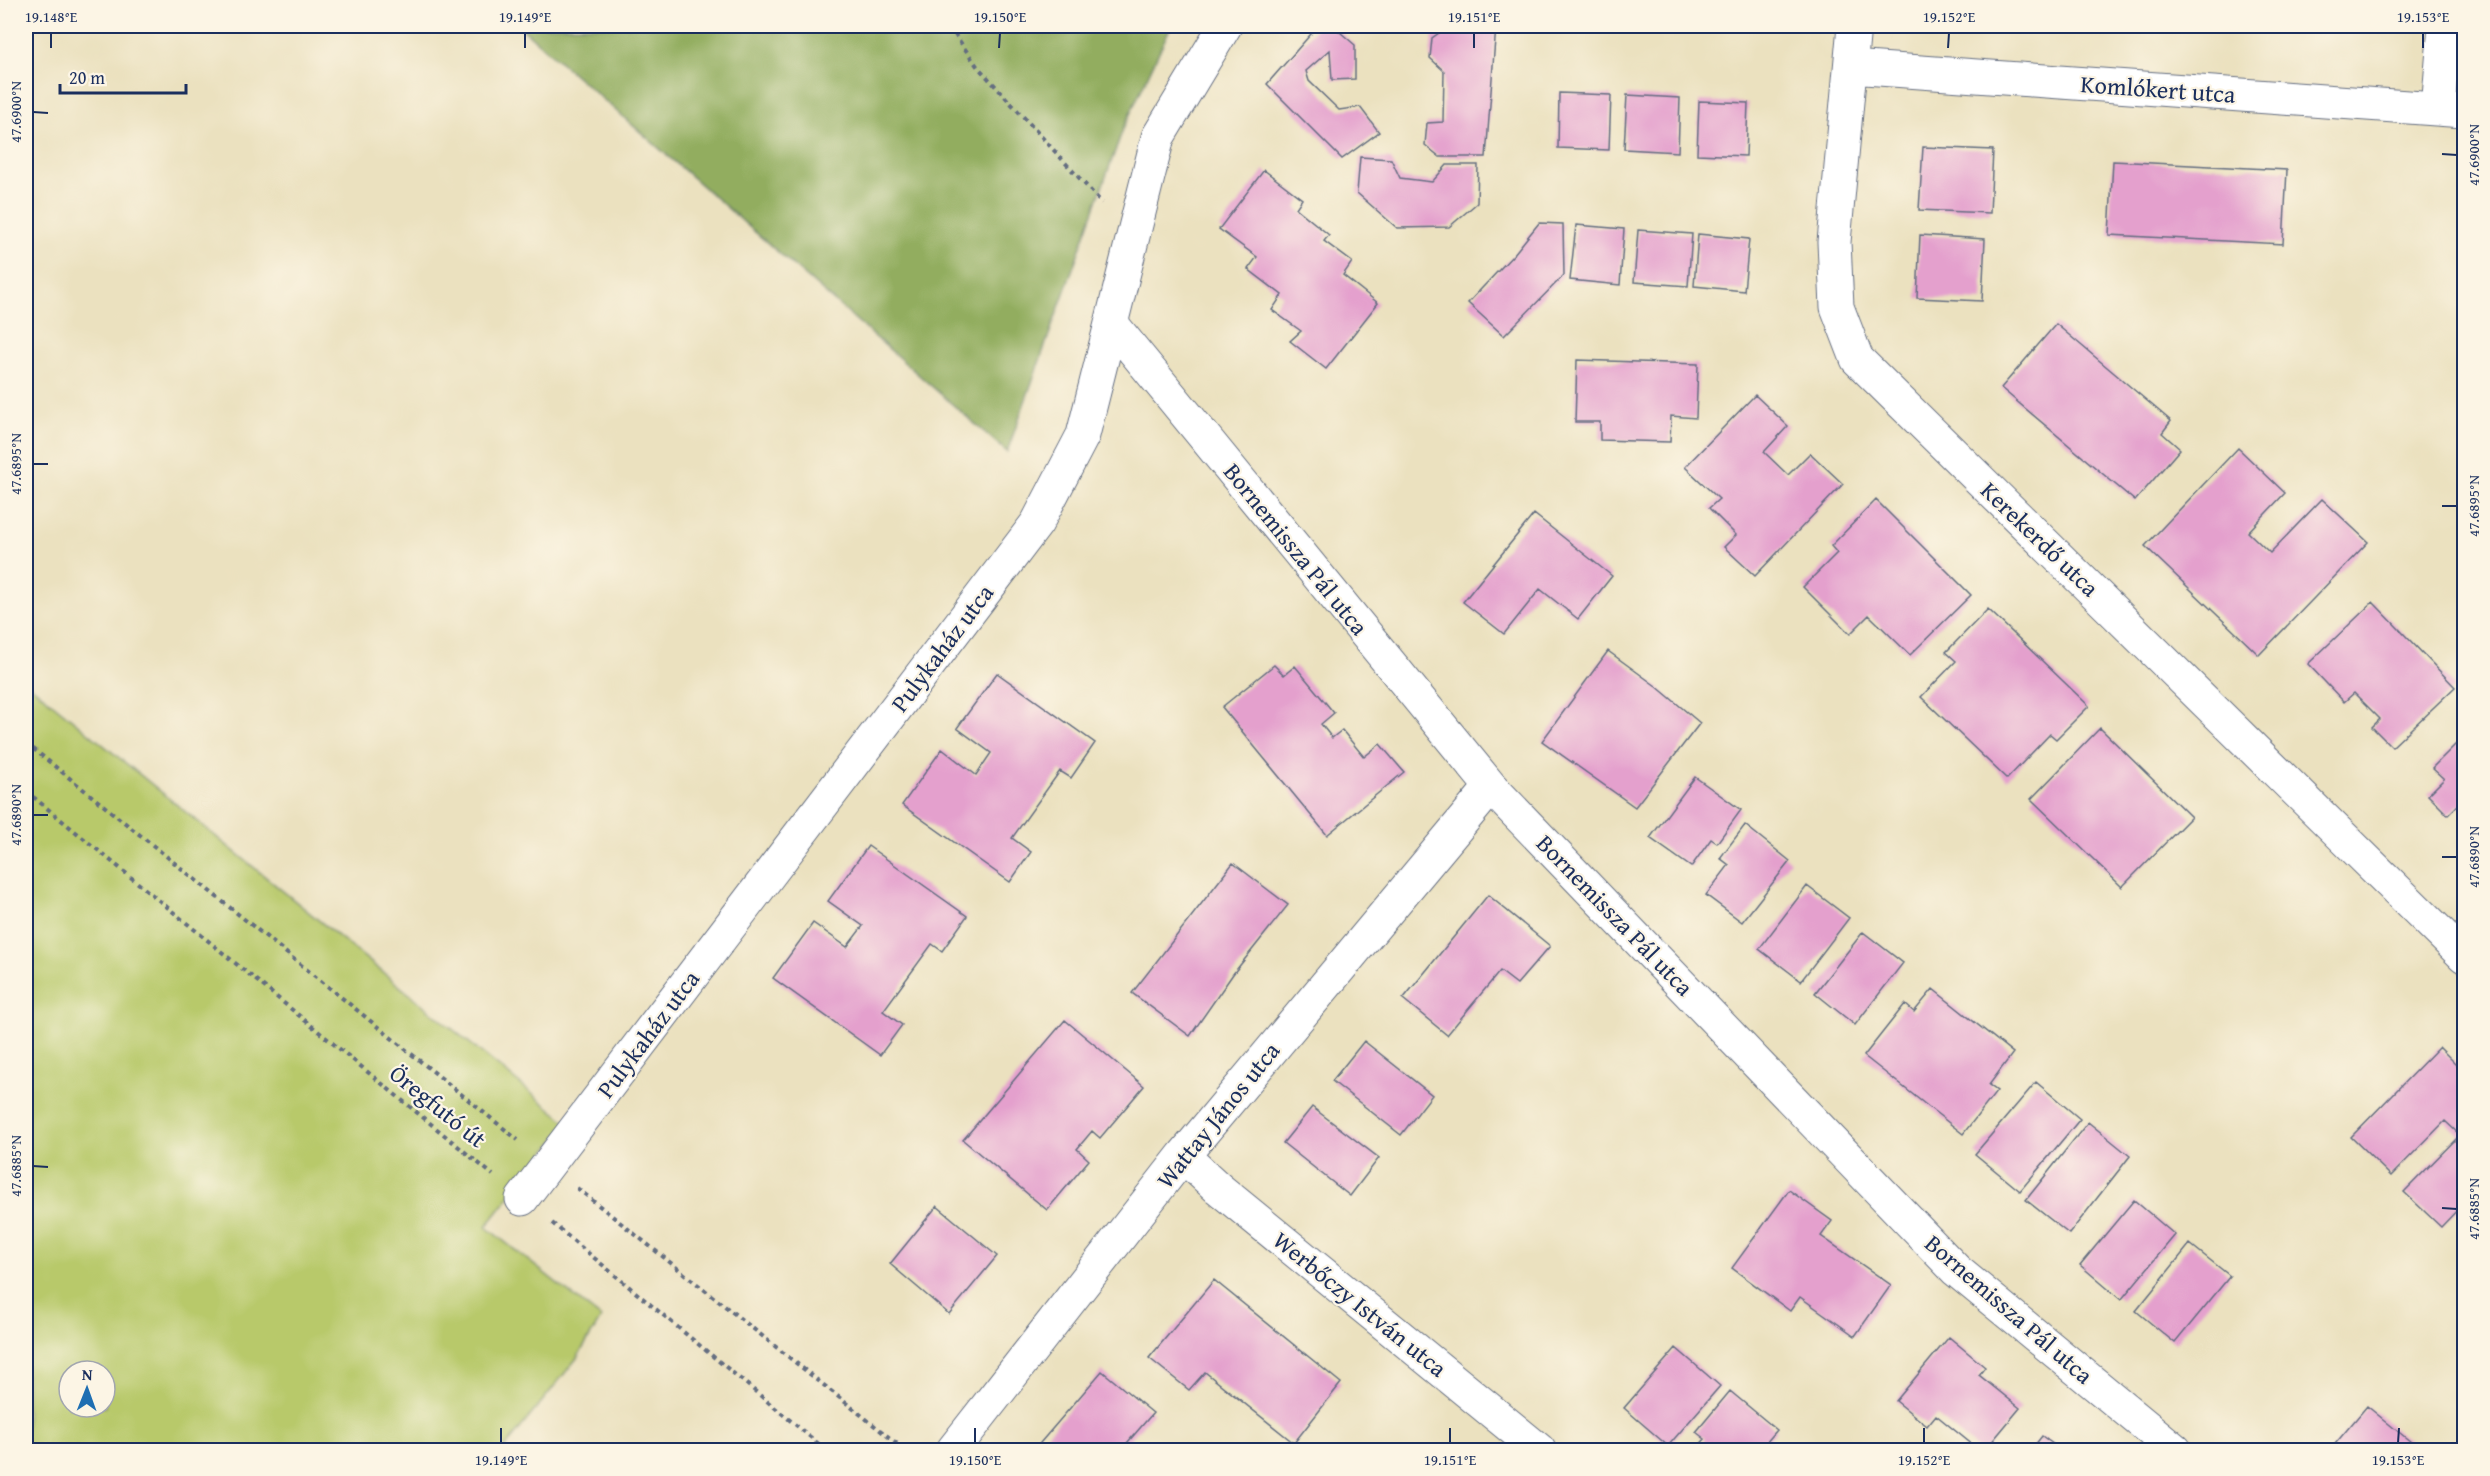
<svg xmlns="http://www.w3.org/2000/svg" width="2490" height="1476" font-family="'Gentium Book Plus',serif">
<rect width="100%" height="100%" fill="#fcf5e5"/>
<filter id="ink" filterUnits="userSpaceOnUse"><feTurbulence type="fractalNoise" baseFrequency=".0167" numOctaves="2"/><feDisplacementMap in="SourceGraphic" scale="12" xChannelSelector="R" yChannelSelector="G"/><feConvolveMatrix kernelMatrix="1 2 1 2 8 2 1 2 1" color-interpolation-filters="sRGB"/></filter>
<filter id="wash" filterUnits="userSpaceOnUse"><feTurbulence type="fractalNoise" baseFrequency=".008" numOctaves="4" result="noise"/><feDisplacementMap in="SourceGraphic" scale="24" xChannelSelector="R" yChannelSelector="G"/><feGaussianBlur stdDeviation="1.35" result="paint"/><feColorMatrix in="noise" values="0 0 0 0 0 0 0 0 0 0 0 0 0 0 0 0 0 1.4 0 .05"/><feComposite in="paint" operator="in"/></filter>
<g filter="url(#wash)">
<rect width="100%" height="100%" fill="#ebe1bf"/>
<path fill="#b8c96b" stroke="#6a7c64" stroke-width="1.5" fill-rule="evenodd" d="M26,682L568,1123L486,1227L601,1318L577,1358L503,1450H26ZM69,1371H105V1407H69Z"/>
<path fill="#92ad5f" stroke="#566e5e" stroke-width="1.5" d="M519,26H1171L1123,129L1007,452Z"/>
<g id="blocks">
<path fill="#e4a0cd" d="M1318,26H1333L1355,45V79L1332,80L1330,50L1306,71L1309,81L1339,110L1360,107L1379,132L1342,159L1267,84Z
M1449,26H1496L1486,157H1440L1425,145L1427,123L1443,122L1444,71L1430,58L1432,38Z
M1559,93L1611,95L1609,150L1558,148Z
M1627,95L1680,98L1678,152L1624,149Z
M1699,101L1748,103L1746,156L1697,154Z
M1923,147L1993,150L1990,213L1919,210Z
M1360,157L1391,159L1400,178L1432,182L1447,165H1478L1477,203L1449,227L1397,228L1357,193Z
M2113,161L2287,170L2283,244L2109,235Z
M1264,170L1302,199L1296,208L1329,235L1324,241L1352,262L1343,275L1378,303L1326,369L1290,341L1301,331L1272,310L1282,295L1248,269L1257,257L1219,229Z
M1539,223L1563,224L1564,275L1504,336L1468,303L1514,254Z
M1576,225L1624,229L1620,285L1570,280Z
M1638,230L1692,234L1688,286L1634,282Z
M1698,234L1749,239L1744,291L1694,286Z
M1920,235L1985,239L1982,301L1917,298Z
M2056,324L2171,421L2162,433L2180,449L2135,501L2001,388Z
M1577,360L1698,364L1696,418L1671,416L1670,442L1600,440V422H1575Z
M1755,395L1788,426L1764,452L1788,475L1810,453L1843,484L1755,576L1724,547L1736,535L1709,508L1719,499L1685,467Z
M2238,448L2285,493L2248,532L2270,553L2322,499L2368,542L2259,655L2145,546Z
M1876,500L1971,595L1910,655L1869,615L1850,634L1803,587L1837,553L1831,546Z
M1534,514L1612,576L1578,619L1540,589L1504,634L1463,602Z
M2373,602L2455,687L2392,747L2372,727L2380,719L2354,693L2344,702L2308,664Z
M1988,609L2089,706L2056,739L2050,734L2007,779L1921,697L1956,661L1946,652Z
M1608,651L1656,686L1700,723L1635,807L1542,741Z
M1274,665L1284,675L1295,666L1334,713L1321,724L1332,738L1342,730L1364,757L1380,744L1404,772L1327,835L1222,707Z
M997,673L1095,743L1071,778L1060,771L1012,838L1031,852L1010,882L902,805L942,749L976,775L991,753L957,728Z
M2100,728L2191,817L2122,887L2031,799Z
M2463,737L2464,811L2458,805L2448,815L2428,795L2444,779L2432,768Z
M1695,777L1741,810L1717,843L1711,839L1691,867L1650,838Z
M1745,825L1790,861L1742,922L1706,895L1729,865L1720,858Z
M868,846L967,916L942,951L932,944L883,1011L902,1025L880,1055L773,978L813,923L847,947L863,926L828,901Z
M1233,863L1288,905L1233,974L1190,1036L1132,993Z
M1807,886L1849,918L1801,981L1759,949Z
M1488,895L1550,946L1517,984L1500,971L1447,1035L1403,999Z
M1863,932L1903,963L1855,1025L1815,993Z
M1933,989L2013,1053L1989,1085L1997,1091L1963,1134L1864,1056L1905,1004L1914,1012Z
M1065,1020L1144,1086L1100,1138L1092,1131L1077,1149L1089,1160L1047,1210L963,1140Z
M1364,1041L1432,1095L1401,1135L1332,1081Z
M2439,1047L2464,1072V1203L2441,1227L2404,1192L2460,1135L2445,1121L2391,1176L2351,1137Z
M2036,1082L2080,1119L2020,1191L1975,1154Z
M1312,1107L1379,1158L1350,1196L1283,1143Z
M2088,1122L2130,1156L2069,1234L2026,1200Z
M1789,1190L1832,1221L1821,1236L1891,1285L1855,1336L1800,1297L1790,1311L1732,1268Z
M2134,1200L2175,1235L2121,1300L2080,1265Z
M937,1206L997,1256L949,1314L890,1264Z
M2190,1244L2230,1276L2175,1343L2136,1311Z
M1214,1280L1341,1383L1294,1443L1205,1372L1189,1390L1149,1358Z
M1949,1337L1985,1367L1979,1375L2020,1408L1985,1450H1979L1936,1415L1927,1426L1896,1401Z
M1676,1348L1720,1386L1668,1446L1624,1408Z
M1102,1371L1153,1413L1121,1450H1034Z
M1730,1391L1777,1430L1760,1450H1695L1705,1439L1696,1432Z
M2367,1406L2411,1442L2404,1450H2330Z
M2042,1436L2061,1450H2031Z"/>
</g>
</g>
<g filter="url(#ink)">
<use href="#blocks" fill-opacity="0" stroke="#646d80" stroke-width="1.5"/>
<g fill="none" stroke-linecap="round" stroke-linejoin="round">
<defs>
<path id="minor" d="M1854,26L1834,242L1837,307L1857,359L2464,956
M1851,67L2464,111
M2438,109L2445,26
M1112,324L1491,787L1956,1270L2175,1450
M1183,1156L1218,1188L1539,1450
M522,1199L1037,523L1083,435L1158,137L1225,26
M953,1450L1183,1156L1491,787"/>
</defs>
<use href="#minor" stroke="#646d80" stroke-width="35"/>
<path stroke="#646d80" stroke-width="4" stroke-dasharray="4.5 4.5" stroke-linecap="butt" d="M949,26L977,66L1102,203
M26,743L518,1140
M26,791L493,1175
M577,1188L905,1450
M552,1223L826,1450"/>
<use href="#minor" stroke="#fff" stroke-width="33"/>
</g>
</g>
<path fill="none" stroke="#1b2f5e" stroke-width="2" d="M51,48V33M525,48V33M999,48L1000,33M1474,48V33M1948,48L1949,33M2423,48V33M33,112L48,113M2442,154L2457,155M33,464H48M2442,506H2457M33,815H48M2442,857H2457M33,1166L48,1167M2442,1208L2457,1209M501,1443V1428M975,1443V1428M1450,1443V1428M1924,1443V1428M2398,1443L2399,1428"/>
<g text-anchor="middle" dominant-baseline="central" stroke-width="4.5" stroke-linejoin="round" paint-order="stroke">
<g font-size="24" fill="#1b2f5e" stroke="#fcf5e5">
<text transform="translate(2158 89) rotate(4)">Komlókert utca</text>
<text transform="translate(2040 539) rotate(44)">Kerekerdő utca</text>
<text transform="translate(1296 549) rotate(51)">Bornemissza Pál utca</text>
<text transform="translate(942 648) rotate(-53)">Pulykaház utca</text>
<text transform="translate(1615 915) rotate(46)">Bornemissza Pál utca</text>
<text transform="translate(648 1034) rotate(-53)">Pulykaház utca</text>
<text transform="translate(438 1106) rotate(39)">Öregfutó út</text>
<text transform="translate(1218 1115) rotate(-51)">Wattay János utca</text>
<text transform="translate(1360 1304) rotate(39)">Werbőczy István utca</text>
<text transform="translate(2009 1309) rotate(41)">Bornemissza Pál utca</text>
</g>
</g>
<rect width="2490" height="1476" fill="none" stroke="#fcf5e5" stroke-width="66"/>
<g transform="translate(87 1389) rotate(1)"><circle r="28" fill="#fcf5e5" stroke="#a2a6af" stroke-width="1.5"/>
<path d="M0-4.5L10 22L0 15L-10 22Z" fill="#1f6fb2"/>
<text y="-9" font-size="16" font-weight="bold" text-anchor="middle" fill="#1b2f5e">N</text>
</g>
<path d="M60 84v9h126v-9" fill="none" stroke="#1b2f5e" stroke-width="3"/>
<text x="69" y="84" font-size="18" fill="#1b2f5e" stroke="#fcf5e5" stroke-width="4.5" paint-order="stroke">20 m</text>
<rect x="33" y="33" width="2424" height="1410" fill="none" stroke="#1b2f5e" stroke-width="2"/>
<g font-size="15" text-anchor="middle" fill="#1b2f5e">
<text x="51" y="22">19.148°E</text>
<text x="525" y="22">19.149°E</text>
<text x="1000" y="22">19.150°E</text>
<text x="1474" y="22">19.151°E</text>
<text x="1949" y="22">19.152°E</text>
<text x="2423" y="22">19.153°E</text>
<text transform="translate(16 112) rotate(-90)" y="5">47.6900°N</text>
<text transform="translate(2474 155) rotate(-90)" y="5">47.6900°N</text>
<text transform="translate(16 464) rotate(-90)" y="5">47.6895°N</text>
<text transform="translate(2474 506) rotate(-90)" y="5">47.6895°N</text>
<text transform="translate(16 815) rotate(-90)" y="5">47.6890°N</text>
<text transform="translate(2474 857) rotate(-90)" y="5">47.6890°N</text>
<text transform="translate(16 1166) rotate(-90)" y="5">47.6885°N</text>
<text transform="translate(2474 1209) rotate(-90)" y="5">47.6885°N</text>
<text x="501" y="1465">19.149°E</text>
<text x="975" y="1465">19.150°E</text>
<text x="1450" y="1465">19.151°E</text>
<text x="1924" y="1465">19.152°E</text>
<text x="2398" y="1465">19.153°E</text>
</g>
</svg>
